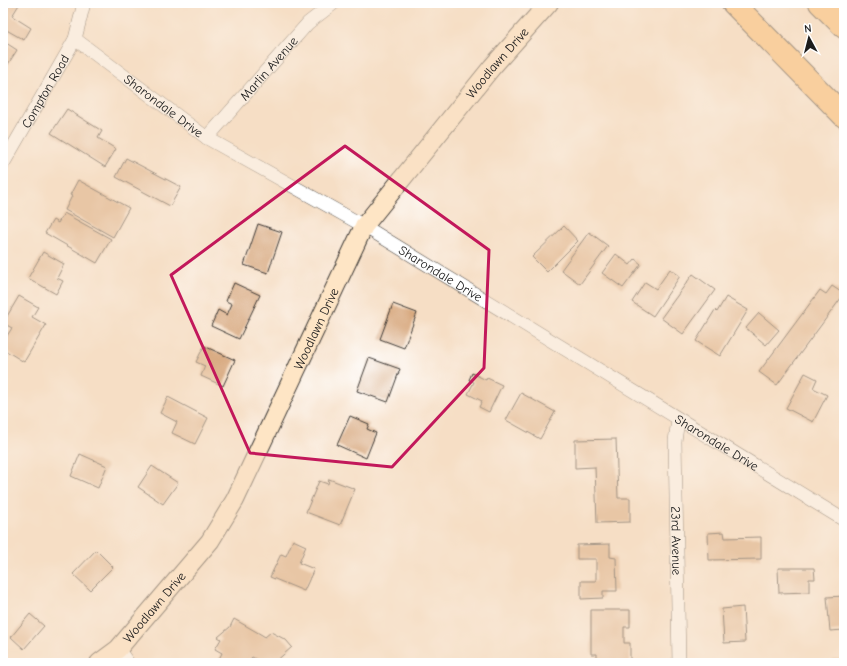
<svg xmlns="http://www.w3.org/2000/svg" width="847" height="666" font-family="'Comic Neue',sans-serif">
<rect width="100%" height="100%" fill="#fff"/>
<filter id="ink" filterUnits="userSpaceOnUse"><feTurbulence type="fractalNoise" baseFrequency=".025" numOctaves="2"/><feDisplacementMap in="SourceGraphic" scale="8" xChannelSelector="R" yChannelSelector="G"/><feConvolveMatrix kernelMatrix="1 2 1 2 8 2 1 2 1" color-interpolation-filters="sRGB"/></filter>
<filter id="wash" filterUnits="userSpaceOnUse"><feTurbulence type="fractalNoise" baseFrequency=".012" numOctaves="4" result="noise"/><feDisplacementMap in="SourceGraphic" scale="16" xChannelSelector="R" yChannelSelector="G"/><feGaussianBlur stdDeviation="0.9" result="paint"/><feColorMatrix in="noise" values="0 0 0 0 0 0 0 0 0 0 0 0 0 0 0 0 0 1.4 0 .05"/><feComposite in="paint" operator="in"/></filter>
<g filter="url(#wash)">
<rect width="100%" height="100%" fill="#f6dec5"/>
<g id="blocks">
<path fill="#d8a97f" d="M3,3H20L12,16L31,28L24,40L3,28Z
M3,41L17,50L3,72Z
M67,109L102,131L98,138L116,149L105,167L51,133Z
M126,158L181,187L170,206L116,177Z
M78,180L129,208L113,237L65,210L72,196L70,195Z
M64,213L111,239L97,263L45,233L53,220L58,223Z
M258,224L282,232L268,273L244,265Z
M564,226L578,241L547,272L532,257Z
M589,232L608,246L580,284L561,270Z
M43,252L64,264L57,278L63,281L56,294L28,278Z
M616,254L630,265L635,259L641,264L623,288L602,273Z
M670,269L680,276L653,316L632,302L645,282L656,289Z
M693,274L715,290L683,334L661,318Z
M234,283L260,295L239,339L211,326L218,310L227,315L232,304L226,301Z
M832,286L844,294L777,385L759,372L820,290L826,294Z
M19,296L38,307L32,317L46,325L24,362L3,349V342L12,328L3,323Z
M726,297L748,310L720,356L696,341L715,310L717,312Z
M393,304L417,313L404,348L380,339Z
M759,313L779,330L766,345L746,328Z
M204,346L235,360L223,386L201,376L205,366L196,362Z
M369,358L400,369L388,402L357,391Z
M472,373L486,380L487,378L502,385L489,412L479,407L482,401L468,394L474,382L469,380Z
M805,373L817,379L813,388L827,395L813,422L786,408Z
M521,393L555,412L540,439L506,420Z
M168,397L208,418L195,444L172,433L177,422L160,413Z
M350,416L369,424L367,429L376,433L366,458L337,445Z
M616,439L618,498H630V522L597,523L595,467L575,468V440Z
M80,454L107,466L98,488L71,476Z
M152,466L178,483L163,504L138,487Z
M329,479L355,489L340,525L306,512L319,481L328,484Z
M724,532L725,538L761,537V559L709,560L708,533Z
M293,540L306,546L299,563L314,569L304,591L270,577L281,554L286,556Z
M610,544V557L616,558L617,591H603V598L581,599V581H596V559H577V545Z
M96,550L113,567L90,590L73,574Z
M778,568H814L815,579H809V592L779,593Z
M844,596V630L830,631L827,597Z
M743,607L745,642L724,643L722,609Z
M591,610H630V627H624V643H630V663H597V654H591Z
M30,614L44,626L24,649L11,637Z
M234,619L262,635L265,637L271,632L286,640L292,647L274,663H263L252,657L247,662L248,663H217L222,653L215,649L221,639L218,637L230,627Z
M833,659H844V663H833Z"/>
</g>
</g>
<g filter="url(#ink)">
<use href="#blocks" fill-opacity="0" stroke="#3d3935" stroke-width="1"/>
<g fill="none" stroke-linecap="round" stroke-linejoin="round">
<defs>
<g id="minor">
<path id="s1" d="M75,39L207,138L364,226L844,520"/>
<path id="s2" d="M207,138L308,23L334,3"/>
<path id="s3" d="M3,164L75,39L84,3"/>
<path id="s4" d="M678,420L675,441L679,663"/>
<path d="M118,649L128,663"/>
</g>
<g id="secondary">
<path id="s5" d="M99,663L118,649L210,541L235,500L364,226L492,67L549,3"/>
</g>
<path id="motorway" d="M733,3L844,116
M820,3L844,27"/>
</defs>
<use href="#minor" stroke="#3d3935" stroke-width="14"/>
<use href="#secondary" stroke="#3d3935" stroke-width="20"/>
<use href="#motorway" stroke="#3d3935" stroke-width="24"/>
<use href="#minor" stroke="#fff" stroke-width="13"/>
<use href="#secondary" stroke="#fee5c5" stroke-width="18"/>
<use href="#motorway" stroke="#fcbd6f" stroke-width="22"/>
</g>
</g>
<path d="M0 0H847V666H0ZM345,146L489,250L484,368L392,467L250,453L171,275Z" fill="#f6dec5" fill-opacity=".55" fill-rule="evenodd"/>
<path fill="none" stroke="#c2185b" stroke-width="3" stroke-linejoin="round" d="M345,146L489,250L484,368L392,467L250,453L171,275Z"/>
<g text-anchor="middle" dominant-baseline="central" stroke-width="3" stroke-linejoin="round" paint-order="stroke">
<g font-size="13" fill="#1c1c1c" stroke="#fff">
<text stroke="none"><textPath href="#s5" startOffset="727">Woodlawn Drive</textPath></text>
<text stroke="none"><textPath href="#s2" startOffset="93">Marlin Avenue</textPath></text>
<text stroke="none"><textPath href="#s3" startOffset="84">Compton Road</textPath></text>
<text stroke="none"><textPath href="#s1" startOffset="111">Sharondale Drive</textPath></text>
<text stroke="none"><textPath href="#s1" startOffset="435">Sharondale Drive</textPath></text>
<text stroke="none"><textPath href="#s5" startOffset="403">Woodlawn Drive</textPath></text>
<text stroke="none"><textPath href="#s1" startOffset="759">Sharondale Drive</textPath></text>
<text stroke="none"><textPath href="#s4" startOffset="121">23rd Avenue</textPath></text>
<text stroke="none"><textPath href="#s5" startOffset="79">Woodlawn Drive</textPath></text>
</g>
</g>
<rect width="847" height="666" fill="none" stroke="#fff" stroke-width="16"/>
<g transform="translate(809 38) rotate(353)" stroke="#ffffff" stroke-width="3" paint-order="stroke">
<path d="M0-3L7 15L0 10L-7 15Z" fill="#1c1c1c"/>
<text y="-6" font-size="11" font-weight="bold" text-anchor="middle" fill="#1c1c1c">N</text>
</g>
</svg>
